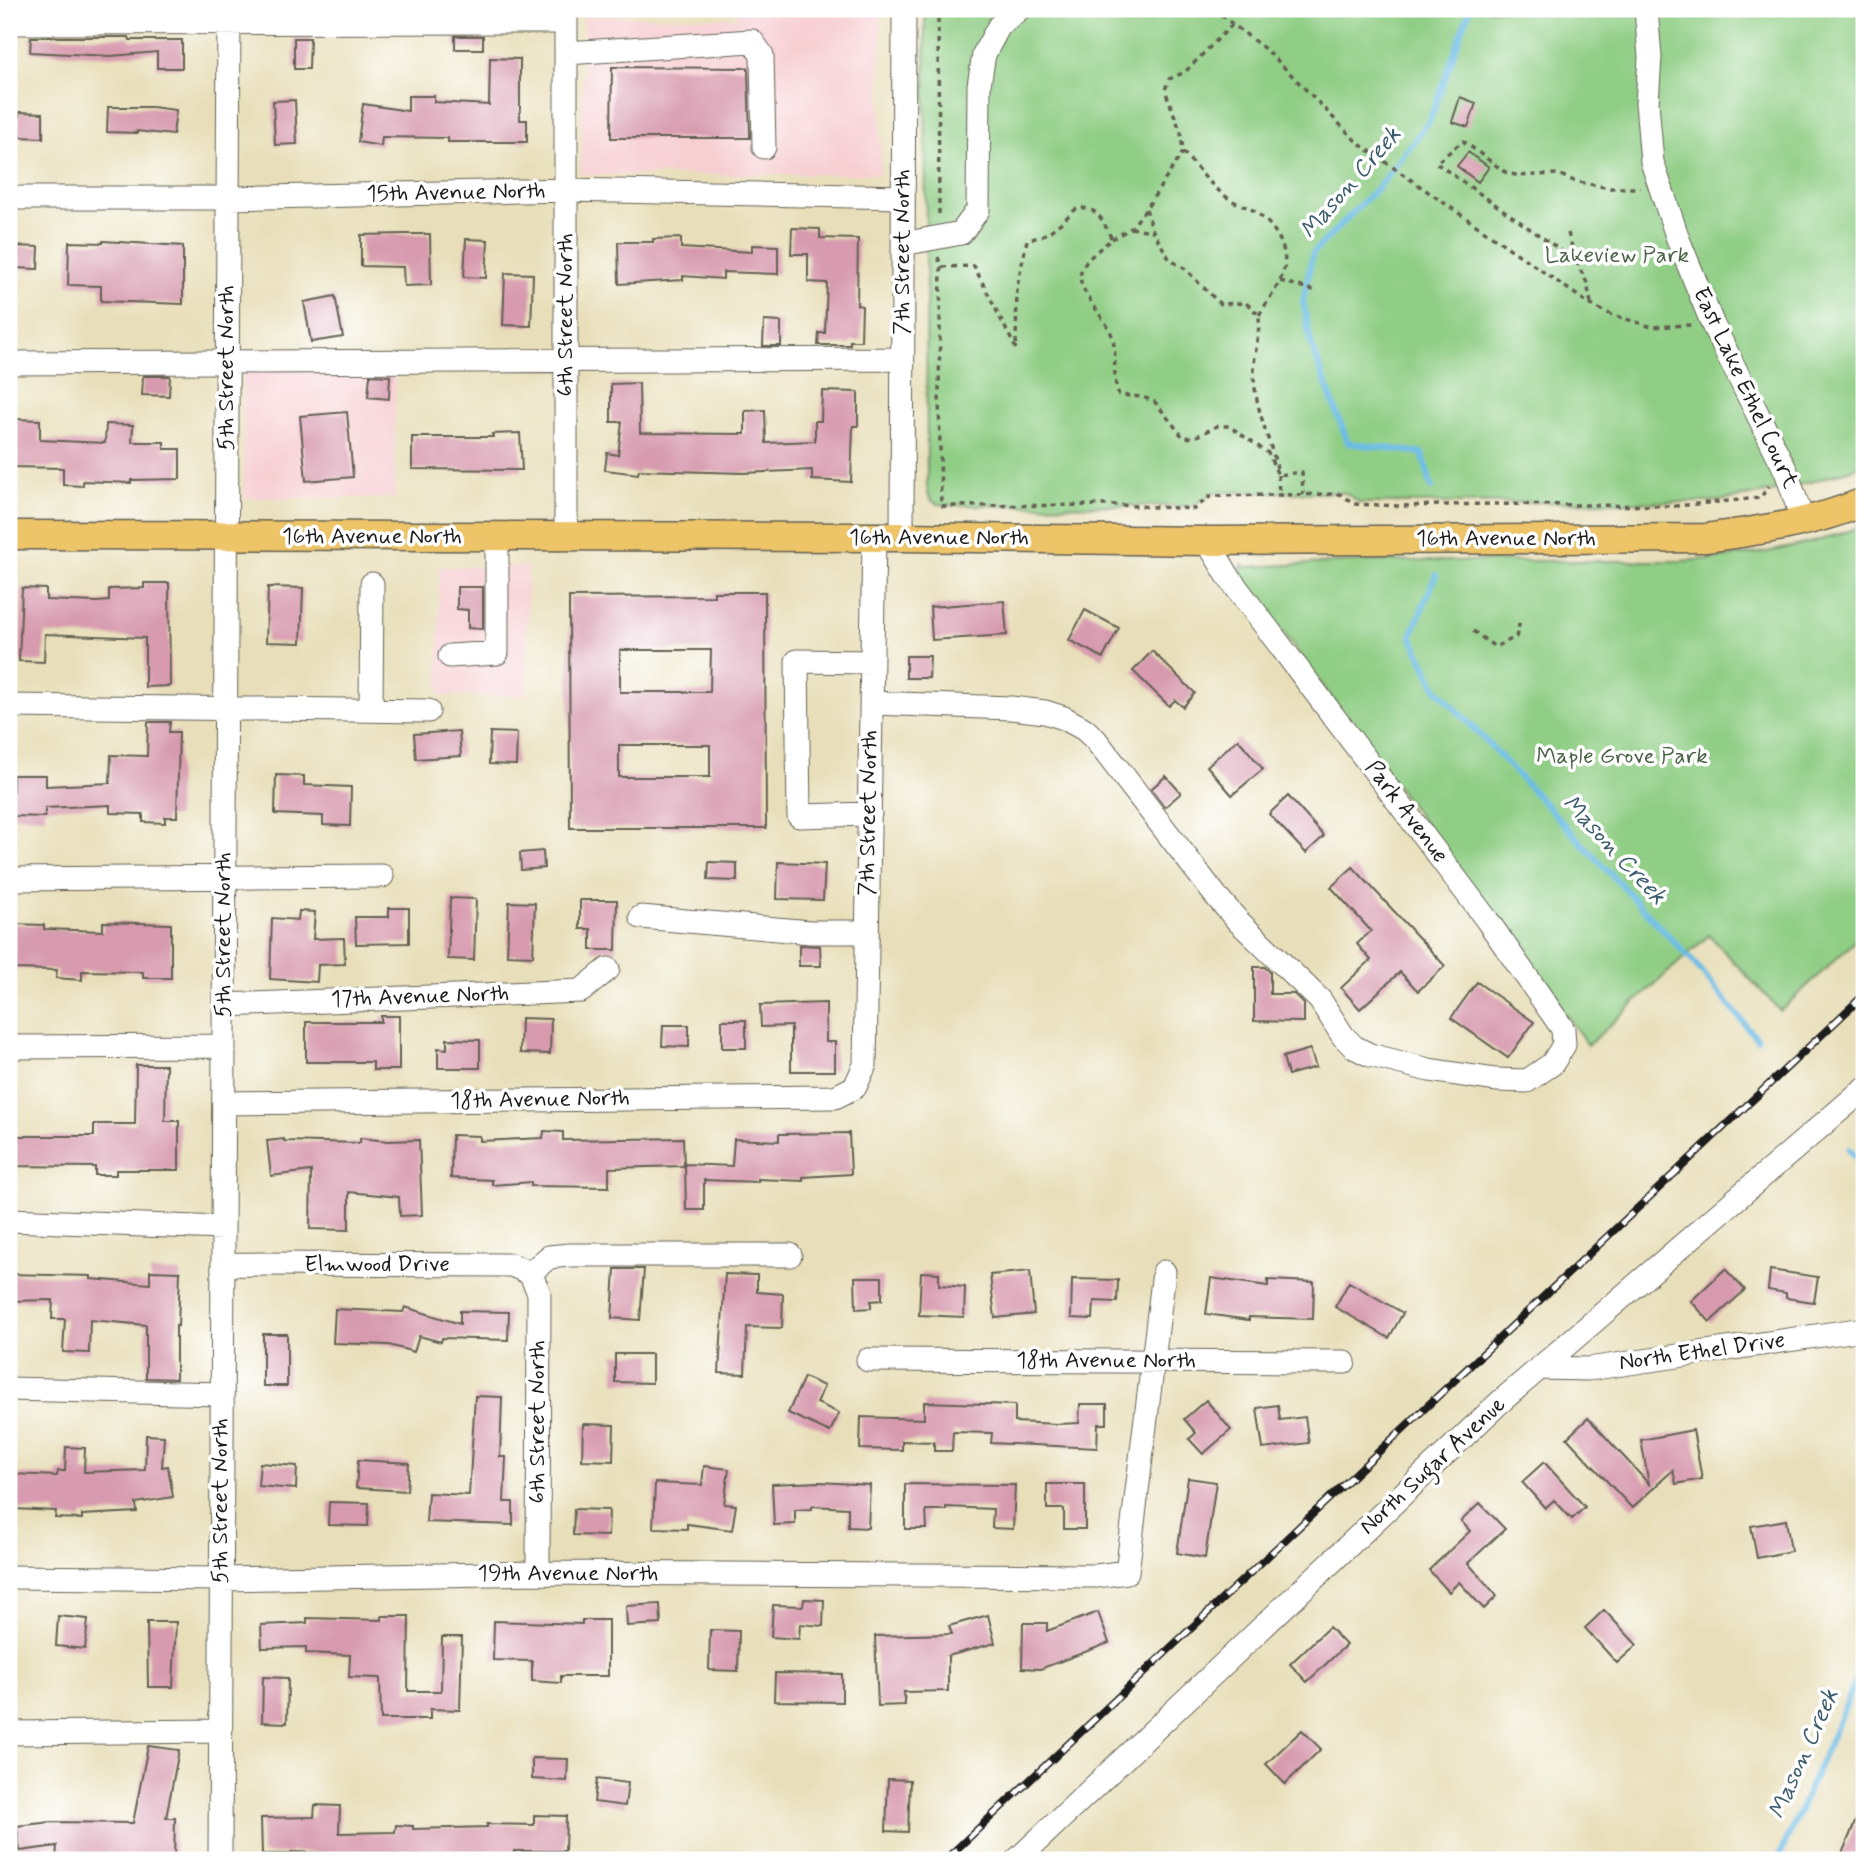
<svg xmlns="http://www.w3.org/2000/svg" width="1873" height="1869" font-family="Mynerve,sans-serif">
<rect width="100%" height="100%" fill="#fff"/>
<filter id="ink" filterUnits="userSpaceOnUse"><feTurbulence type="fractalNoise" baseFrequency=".0143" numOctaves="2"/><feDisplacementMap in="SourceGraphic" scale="14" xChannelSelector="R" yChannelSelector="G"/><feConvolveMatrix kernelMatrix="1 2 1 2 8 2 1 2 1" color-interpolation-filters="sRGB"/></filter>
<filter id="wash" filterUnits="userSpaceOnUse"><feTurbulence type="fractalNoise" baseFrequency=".00686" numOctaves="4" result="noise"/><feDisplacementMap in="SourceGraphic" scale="28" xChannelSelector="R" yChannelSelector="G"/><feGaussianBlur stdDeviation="1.57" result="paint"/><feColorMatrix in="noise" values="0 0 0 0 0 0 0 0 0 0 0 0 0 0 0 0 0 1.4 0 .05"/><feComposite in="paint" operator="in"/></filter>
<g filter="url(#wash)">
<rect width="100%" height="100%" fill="#e8dfba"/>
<path fill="#f7cfd3" d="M737,9H881L880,174L581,175L584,16L736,18Z
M243,369H395V498H244Z
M439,567H528L526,695L439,696Z"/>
<path fill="#90ce85" stroke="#567550" stroke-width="2" d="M925,9H1864V464C1814,484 1764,495 1711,502L1360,503L1346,493L1215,492L1193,505L1187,506L943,505C931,502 929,500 927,488Z
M1864,525V933L1780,1011L1709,935L1588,1045L1241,575L1242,564L1246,567L1373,561H1681C1744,557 1805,549 1864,525Z"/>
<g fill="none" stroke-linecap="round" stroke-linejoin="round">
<path stroke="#6bbce6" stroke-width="6" d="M1432,488L1422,453L1348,443L1311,344L1303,301L1313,253L1380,185L1430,120L1470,9
M1436,575L1411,636L1437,689L1696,965L1757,1039
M1849,1149L1857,1159L1864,1175
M1778,1860L1864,1663"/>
</g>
<g id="blocks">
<path fill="#d79aae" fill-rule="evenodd" d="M455,36H483V49H455Z
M31,37H129L130,40H182V68H157V52L111,56L30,52Z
M294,38H310L309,69H294Z
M490,58L520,59V120H527V142H448V138L382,137L381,146L358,142L363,104L408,111V96H434V102L489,105Z
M612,67L748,68L750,138H611Z
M1460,97L1476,103L1468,127L1452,122Z
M295,100L297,144L275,145L273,101Z
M108,107H152L176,110L173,135L137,131V133L107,132Z
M19,112L43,113V138L18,137Z
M1468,152L1489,167L1478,182L1457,166Z
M792,228L820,229V238L858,239L857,305L862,306L861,341H850V345H818L819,333H825L827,283L808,282V254H791Z
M403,234H430L431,285L404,286L403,267L361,266V235Z
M681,238V248L752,252V245L778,246V274L723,272V279L683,276V280L619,284L618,242H653V239Z
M466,239L488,240L486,278L464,277Z
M103,241L183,246V304L101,301V286L68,285L69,242L103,243Z
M15,246L39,247L38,269L14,268Z
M505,273L533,274L531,326L503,325Z
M335,296L343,337L311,342L304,302Z
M764,321L781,322V346H763Z
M370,375L390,376L389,399L368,397Z
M143,376H170L169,396L142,395Z
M639,383L640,433L745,434V411L765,410L766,443L815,441V421H821L822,391L858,392V426H853L851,482L812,480V470L743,473L639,470L638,474L605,470L607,453L618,455L622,422H611V384Z
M347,412L353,477L306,481L300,416Z
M13,419L40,420V440L105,443L106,424L133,425L132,442H164V449H180V479L131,480V483L83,481V486L63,485V468L12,467Z
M520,433L522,470L412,469V437H493L492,434Z
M144,583H169L170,686L145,687V638L45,634L44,662L19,661L22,588L46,589V600L97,602L109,601V589L144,588Z
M268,587L303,588L301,643L266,642Z
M457,587H483V629L468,628V610L457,609Z
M714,592H765L766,828H570L569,597L714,596ZM620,650H711L710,692H620ZM619,745H710V777H619Z
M1004,601L1007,635L932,640L930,607Z
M1085,610L1119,628L1103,658L1069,640Z
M1152,651L1195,693L1183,707L1175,700L1169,706L1133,671Z
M906,656H930L929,678H906Z
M148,722H170L169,732H179L177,817H165V823L143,822V814L110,813V805L45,808V817L12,816L13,775H46V786L110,783L111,755L147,756Z
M459,731L461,756L416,759L414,734Z
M490,732L517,733L516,765L489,764Z
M1238,739L1263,769L1232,795L1207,766Z
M276,775L304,776V785L351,787L350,826L323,825V816L275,814Z
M1166,776L1181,793L1165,807L1151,789Z
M1288,796L1324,836L1306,853L1269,814Z
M543,851L544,868L521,870L520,853Z
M709,862L737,863V881L708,880Z
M778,862L825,864L823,900L777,899Z
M1353,867L1445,966L1418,991L1400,972L1360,1009L1341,988L1371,960L1357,944L1371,931L1331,887Z
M450,898L476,899L474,960L448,959Z
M580,900H617L616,950H591V929H580Z
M509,902L535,903L533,956L507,955Z
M389,908H409V943L356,944L355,917H389Z
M299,911L315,912L313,939L344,938L345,964L318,965L317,982L270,979L272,918L298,920Z
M103,922L171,924V978H143V972L82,971V980L56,978L57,970L13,969L14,924L44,925V929L103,931Z
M799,945L820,946L821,966H799Z
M1254,967H1265L1270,972V994H1294L1304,1004V1022L1254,1021Z
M1477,982L1534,1022L1508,1058L1451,1018Z
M826,1003V1042H835V1071H791V1026L761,1027L760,1005Z
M381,1016H399V1070H373V1062H306V1022H381Z
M521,1018L551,1019L550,1054L520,1053Z
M722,1020H746V1048H722Z
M663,1025H689V1047L662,1046Z
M447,1039L480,1040V1068H438V1048L447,1049Z
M1310,1049L1316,1067L1288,1075L1283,1057Z
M136,1065H166L165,1121H179V1170H116V1175H95V1167L9,1166V1136H94V1124H135Z
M544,1131L563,1132V1140L683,1138L684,1166L609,1168V1187L531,1186V1182L492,1185V1180L451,1178L452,1135L480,1136V1141L543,1138Z
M849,1133L851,1174L803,1177V1181L758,1179V1182L704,1180V1210H686L685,1164L732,1166L734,1139L779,1141V1134Z
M360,1138L388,1141L419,1140L422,1215L400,1216L399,1197L349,1192V1230L310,1229L311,1171L271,1176L267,1141L284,1139V1141L360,1143Z
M615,1269H644L640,1320L612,1318Z
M1725,1269L1745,1290L1710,1322L1691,1301Z
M1770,1270L1818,1277L1814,1302L1786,1298V1293L1768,1290Z
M150,1271L180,1272L178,1326L176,1325V1379L146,1378V1325L90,1320L89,1353L63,1352L65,1319H52L53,1300L9,1301V1274L91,1276V1279L150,1284Z
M1030,1271L1034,1314L995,1318L990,1275Z
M921,1272L939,1273V1285L965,1287L964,1317L919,1315Z
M725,1274L757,1275V1292L783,1294L782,1328L747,1327L745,1374L719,1373Z
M855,1277H882V1300L871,1301V1308L856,1309Z
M1211,1278L1268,1286V1280L1314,1282L1313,1319L1249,1317V1320L1206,1314Z
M1072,1279L1118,1280L1117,1302L1094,1301L1093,1319L1071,1318Z
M1349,1282L1403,1313L1389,1338L1335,1307Z
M405,1307L460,1324V1311L509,1312L508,1340L442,1338L441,1342L419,1336L414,1352L389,1345L333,1343L335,1309L403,1312Z
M263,1334H287V1386H263Z
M615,1354H652V1383L615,1382Z
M804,1377L824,1386L817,1403L839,1413L830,1432L788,1413Z
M475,1396L502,1397L500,1457H506L504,1502H513V1525L426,1522L428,1493L469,1495Z
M1206,1400L1231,1430L1203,1454L1189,1439L1196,1433L1184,1419Z
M924,1402L1015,1405V1422L1058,1424L1079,1423L1080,1404H1107V1424H1098L1097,1448L991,1443L992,1433L953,1432L952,1451H934V1442L902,1441V1450L860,1449L861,1417L924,1419Z
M1278,1405L1280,1420L1305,1417L1309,1443L1263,1449L1257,1408Z
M1588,1418L1649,1484L1641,1440L1693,1430L1702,1479L1676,1484L1673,1470L1632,1508L1567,1438Z
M583,1424L614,1425L613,1461L582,1460Z
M146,1435L164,1436L162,1467L168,1466L173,1497L136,1503L137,1512L82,1515V1519L55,1518L56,1511L13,1509L15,1474L57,1476L58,1471H65L66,1447L85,1448L84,1472L145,1470Z
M358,1460L409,1463L407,1491L356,1488Z
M1544,1462L1585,1507L1572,1519L1554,1500L1545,1508L1522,1482Z
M260,1463L297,1466L296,1489L258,1486Z
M704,1466L729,1469L724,1504L736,1505L732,1530L687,1524V1529L653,1528L655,1483L702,1485Z
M1188,1478L1216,1482L1205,1558L1177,1553Z
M820,1482L870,1485L868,1528L848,1527V1508L812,1506V1509L795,1510V1524L774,1525L772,1484Z
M905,1484L1015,1485L1013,1529L992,1528L993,1509L946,1507V1510H926L927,1529H905Z
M1047,1484H1085V1529H1064V1509H1047Z
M329,1502L369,1503L368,1526L328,1525Z
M1480,1503L1505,1529L1468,1563L1497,1596L1484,1609L1459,1582L1449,1592L1429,1570L1470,1531L1461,1521Z
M574,1509L609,1510L608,1536L573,1535Z
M1786,1520L1791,1551L1757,1558L1751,1526Z
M804,1599L824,1600L823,1626L800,1624L799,1639L771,1637L773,1605L803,1606Z
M660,1604L661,1624L627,1626L626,1606Z
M1604,1610L1637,1645L1617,1663L1585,1628Z
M1098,1612L1109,1643L1040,1669L1022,1668L1023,1623H1047V1631Z
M988,1615L995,1643L948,1656V1691L904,1692L905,1705L878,1706L875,1636L952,1634L949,1626Z
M58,1616L88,1619L85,1649L56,1646Z
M382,1616H409L408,1691H441L442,1637H462L460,1710L430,1709V1719H381L380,1678L349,1677L350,1655L306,1653V1647L262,1648L261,1625L307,1623V1618L382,1620Z
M582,1620H608V1676H561V1683L532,1681V1661L493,1660L494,1621L582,1624Z
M147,1622H176L173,1687H148Z
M1329,1627L1346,1645L1307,1682L1290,1664Z
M710,1630L739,1631L738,1671L709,1670Z
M775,1673L842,1674V1702L774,1701Z
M263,1677L288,1678L287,1723L262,1722Z
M1302,1730L1321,1749L1285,1784L1266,1764Z
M148,1746L179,1750L166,1818H175L174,1860L56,1859L57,1846L20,1851L17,1826L51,1822L133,1823Z
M532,1758L568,1759L567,1781L532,1779Z
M597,1779L628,1783L625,1806L594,1802Z
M888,1779L910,1780L908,1832L886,1831Z
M1864,1801V1860H1850L1841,1856Z
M315,1805L340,1806L339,1833L395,1832L396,1825L413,1826V1829L487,1827V1824L534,1825V1815L566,1816L565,1851H514V1859L486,1858V1855L412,1857V1860H395V1855L291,1852V1854H262L261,1818L314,1817Z"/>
</g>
</g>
<g filter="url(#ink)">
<use href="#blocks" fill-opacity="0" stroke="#636053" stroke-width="2"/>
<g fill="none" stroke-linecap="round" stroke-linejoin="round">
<defs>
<path id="minor" d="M1646,9L1650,57L1647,103L1652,162L1678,239L1713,325L1786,471L1803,522
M9,23L566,22
M566,53L752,41L762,55L764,147
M9,198H228L566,190L903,197
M903,244L961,233L978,210L979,85L984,54L999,26L1019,9
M9,363L902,359
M566,537V9
M902,537L904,9
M450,656L497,653V537
M871,703L1011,708L1045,712L1064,718L1084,729L1095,739L1216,896L1238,921L1320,1000L1343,1036L1354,1047L1370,1055L1429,1070L1496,1080L1527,1081L1552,1064L1564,1045L1563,1029L1487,920L1230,579L1207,541
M9,706L428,711
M371,710L372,584
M870,814L799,816L797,661L872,662
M9,879L382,876
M641,917L811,932H867
M224,1005L581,991L608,969
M9,1047L224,1046
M224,1103L835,1097L855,1087L865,1065L874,537
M9,1220L223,1228
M223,1264L511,1265L530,1273
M530,1273L539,1293L538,1573
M530,1273L549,1257L569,1255H790
M868,1360L1344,1362
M1539,1368L1588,1369L1864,1329
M9,1389L222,1394
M9,1577L221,1579L538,1573L1096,1576L1127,1572L1164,1272
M9,1733L220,1731
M220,1860L229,9
M1017,1860L1499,1403L1864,1089"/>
<path id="major" d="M9,535L902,537L1207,541L1705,538C1759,531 1813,523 1864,502"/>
</defs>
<use href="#minor" stroke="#636053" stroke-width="25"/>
<use href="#major" stroke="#636053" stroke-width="31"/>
<path stroke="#636053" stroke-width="3.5" stroke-dasharray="5 5" stroke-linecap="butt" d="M938,9L939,216
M1213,9L1270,53L1358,143L1591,305L1607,313L1652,327L1691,325
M1183,152C1197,168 1211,186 1228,198C1237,205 1249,206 1257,213C1277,228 1292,253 1281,278C1276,291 1266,303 1259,315
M1146,209L1153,231L1170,260L1184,268L1220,304L1246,303L1259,315C1260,336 1253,355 1254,376C1255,408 1269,437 1277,468
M1131,228L1153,231
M1568,233L1576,261
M1112,239L1131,228L1146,209L1183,152L1181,133L1165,90L1169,79L1185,72L1232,25
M938,257L941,267L939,390L941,506L1115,505L1194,509L1211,496L1340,494L1355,504L1399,506L1490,504L1675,506L1760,498L1769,486
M942,267L974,266L1016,349L1017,287L1027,240C1050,236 1060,223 1077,208C1100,207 1102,221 1112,239C1069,272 1074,277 1102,318C1106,324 1110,329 1112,336C1118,356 1111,376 1119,395L1143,397L1155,402L1183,437L1193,438L1217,426H1229L1268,453L1278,475L1302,472L1303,495
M1280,281L1317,291
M1591,303L1587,283L1576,261L1436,163L1463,141L1505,172L1519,176L1558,174L1574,181L1610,188H1640
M1278,475L1279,495
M1473,631L1495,647L1516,637L1520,621"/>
<use href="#minor" stroke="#fff" stroke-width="23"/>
<use href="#major" stroke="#eec469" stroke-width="28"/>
<defs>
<path id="rail" d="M945,1860L1864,995"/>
</defs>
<use href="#rail" stroke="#1c1c1c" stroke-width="8"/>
<use href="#rail" stroke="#fff" stroke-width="5" stroke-dasharray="16" stroke-linecap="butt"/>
</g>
</g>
<g text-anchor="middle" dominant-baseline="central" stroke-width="7" stroke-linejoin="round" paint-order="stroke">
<g font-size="23" fill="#1c1c1c" stroke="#fff">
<text transform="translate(456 193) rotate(-1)">15th Avenue North</text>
<text transform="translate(903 252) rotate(-90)">7th Street North</text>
<text transform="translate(566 315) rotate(-90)">6th Street North</text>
<text transform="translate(227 368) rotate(-90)">5th Street North</text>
<text transform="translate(1745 388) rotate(65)">East Lake Ethel Court</text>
<text x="372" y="537">16th Avenue North</text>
<text x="939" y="538">16th Avenue North</text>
<text x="1506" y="539">16th Avenue North</text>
<text transform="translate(1406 812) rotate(53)">Park Avenue</text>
<text transform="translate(869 813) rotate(-89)">7th Street North</text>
<text transform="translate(224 935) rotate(-90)">5th Street North</text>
<text transform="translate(420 997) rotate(-2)">17th Avenue North</text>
<text transform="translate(540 1100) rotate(-1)">18th Avenue North</text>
<text x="377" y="1265">Elmwood Drive</text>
<text transform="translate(1702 1352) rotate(-8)">North Ethel Drive</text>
<text x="1106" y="1361">18th Avenue North</text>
<text transform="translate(538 1422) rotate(-90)">6th Street North</text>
<text transform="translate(1433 1466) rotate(-43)">North Sugar Avenue</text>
<text transform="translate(221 1501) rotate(-90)">5th Street North</text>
<text x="568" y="1574">19th Avenue North</text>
</g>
<g font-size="23" fill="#4a6346" stroke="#fff">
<text x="1617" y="256">Lakeview Park</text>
<text x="1622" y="757">Maple Grove Park</text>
</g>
<g font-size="24" font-style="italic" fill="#3c5c6d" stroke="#fff">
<text transform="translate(1351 183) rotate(-49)">Mason Creek</text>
<text transform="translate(1614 850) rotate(47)">Mason Creek</text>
<text transform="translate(1804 1754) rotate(-66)">Mason Creek</text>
</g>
</g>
<rect width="1873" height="1869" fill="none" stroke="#fff" stroke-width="35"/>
</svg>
